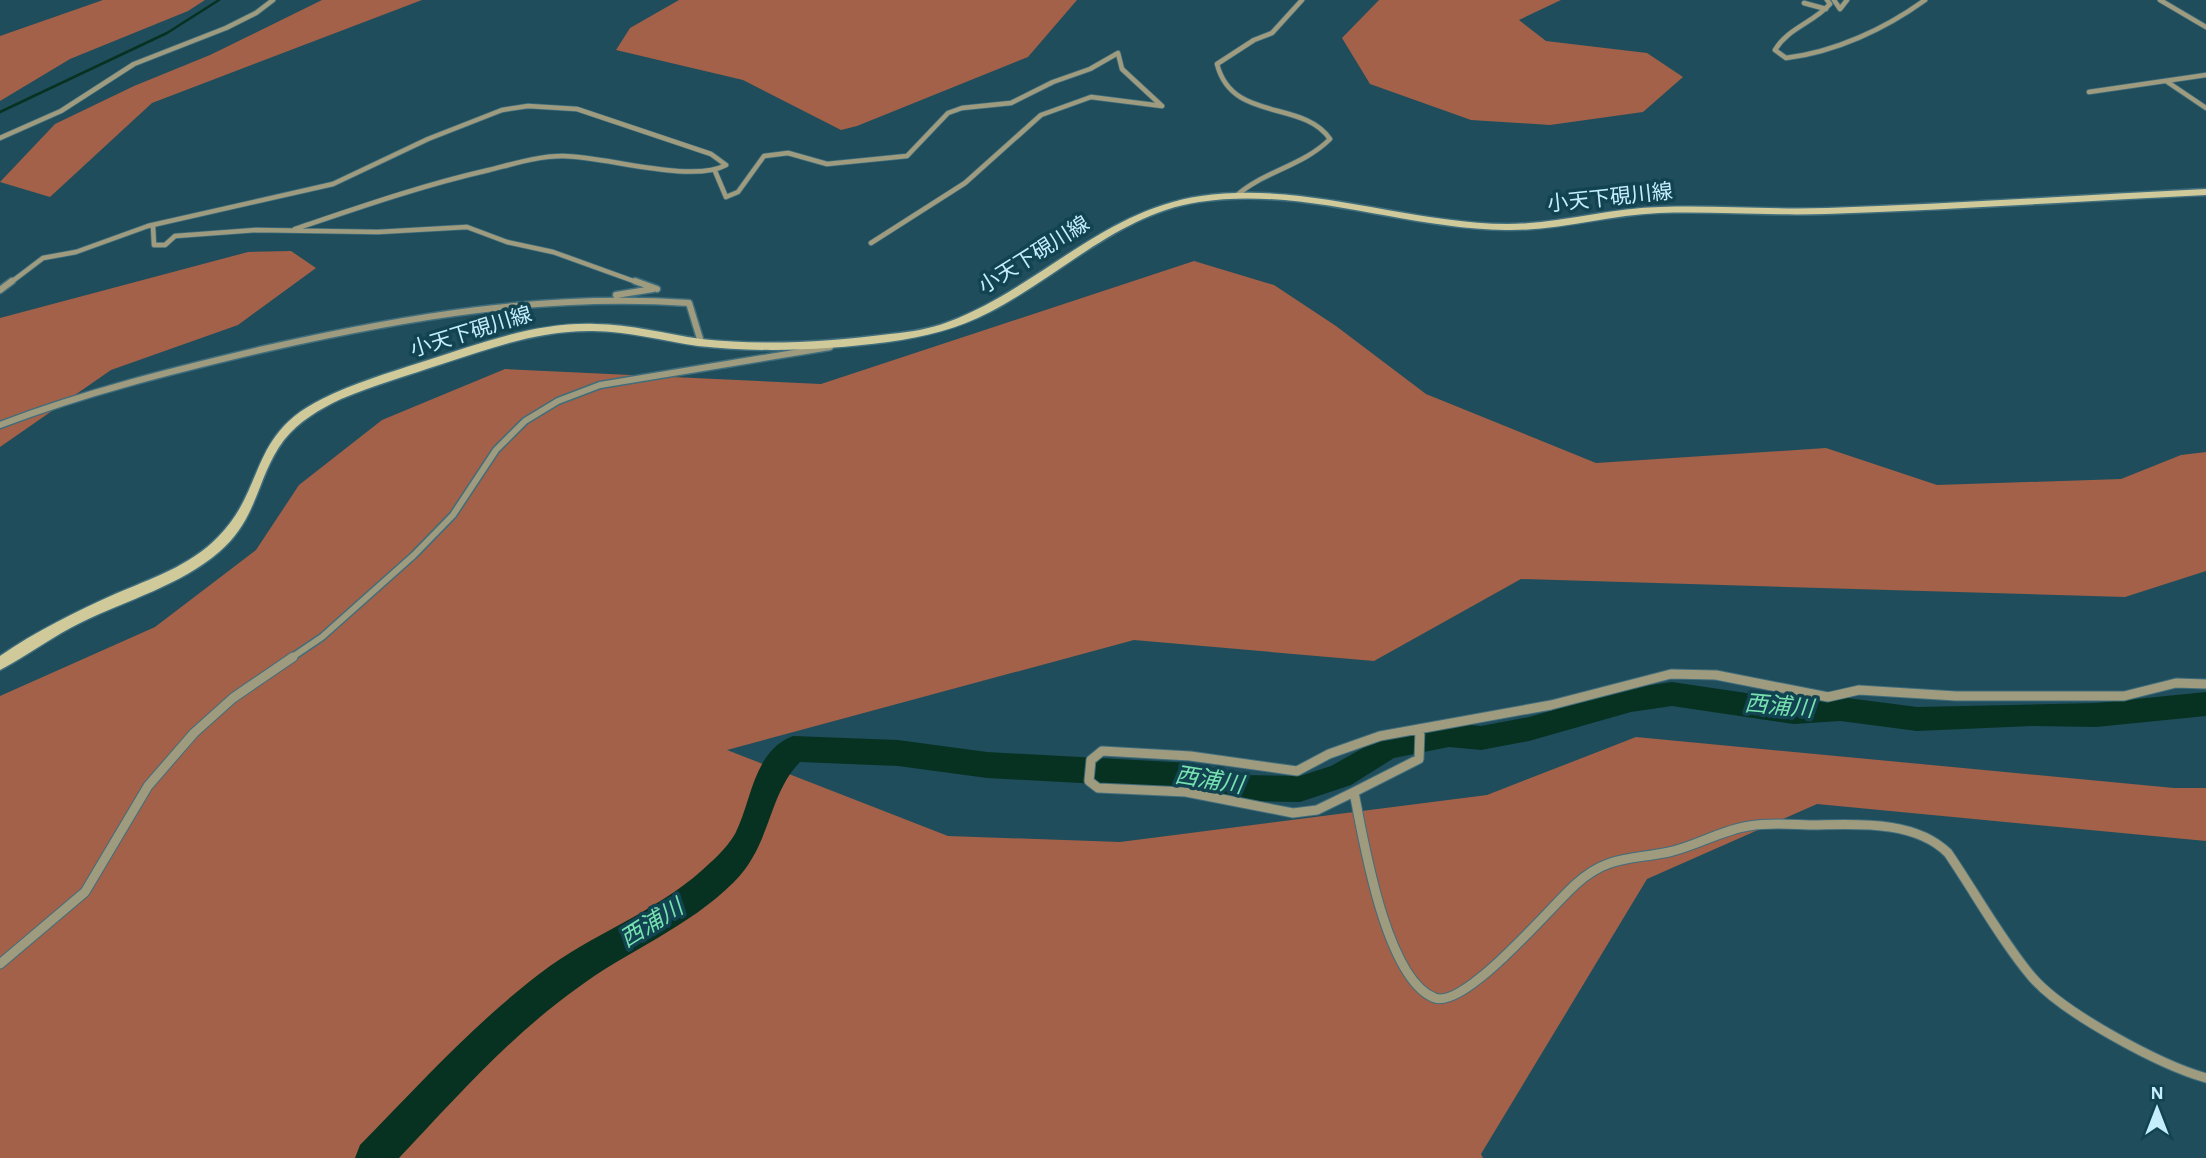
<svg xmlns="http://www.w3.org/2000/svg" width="2206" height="1158" font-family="'Alegreya Sans','Noto Sans JP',sans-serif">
<rect width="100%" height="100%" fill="#1f4d5c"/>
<path fill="#a26148" d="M103,0H205L188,11L70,59L0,101V36Z
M322,0H422L152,103L50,197L0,182L55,124L134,86L210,55Z
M679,0H1077L1028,57L857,126L841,130L743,80L616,50L630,28Z
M1379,0H1561L1519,20L1546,41L1647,53L1683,77L1643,112L1550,125L1471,120L1370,84L1342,38Z
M291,251L316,268L238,325L111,370L0,447V318L248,252Z
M1194,261L1274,285L1336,326L1426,394L1596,463L1826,448L1937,485L2121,479L2181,455L2206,452V571L2125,597L1521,579L1374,661L1134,640L727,750L948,836L1120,842L1487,795L1636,737L2174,788H2206V841L1817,804L1647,879L1481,1154L1483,1158H0V696L155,627L256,550L299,485L382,420L505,369L821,384Z"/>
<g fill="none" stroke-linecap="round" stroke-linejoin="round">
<path stroke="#073221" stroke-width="2.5" d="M0,112L167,33L219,0"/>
<path fill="#073221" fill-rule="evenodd" d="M1672,682L1794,700L1840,697L1917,707L2096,703L2206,692V716L2096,727L2032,726L1917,731L1840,721L1794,724L1672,706L1631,712L1529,741L1481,750L1449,747L1394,758L1351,785L1300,802L1246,801L1191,789L987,778L898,766L800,762C767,796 772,844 734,882C688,928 628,950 576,989C509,1037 455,1099 399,1158H355L360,1145C421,1083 479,1018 550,966C603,929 664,908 711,862C720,854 729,844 735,834C752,801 753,751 793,736L898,740L987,752L1191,763L1246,775L1300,776L1331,766L1388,734L1449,723L1481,726L1529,717L1631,688Z"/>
<defs>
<path id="street-far2" d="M1827,0L1830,4C1813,23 1788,28 1775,50L1786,58C1835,52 1885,29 1925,0
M1834,0L1840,9L1847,0
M2160,0L2206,27
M1804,3L1826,9
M2166,81L2206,108
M2089,92L2206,75
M0,138L61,111L134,64L226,28L256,13L273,0
M715,171L726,197L738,192L764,156L788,153L827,164L907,156L948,113L962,108L1011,103L1053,82L1090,69L1118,53L1122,69L1162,106L1091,97L1041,115L965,183L871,243
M1236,196C1264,171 1303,166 1330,139C1303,99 1232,123 1217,64L1254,40L1272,33L1302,0
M153,226L154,245H165L175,236L256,230L378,232L467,227L507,242L553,252L639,283
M10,283L43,258L76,252L148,226L333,184L428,139L502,110L528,106L577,109L711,154L726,165C692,184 604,156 563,156C538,156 513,164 489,170C423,185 360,207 295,229"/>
<path id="street-far1" d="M635,281L657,289
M0,290L12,281
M616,295L653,289
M0,425C86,392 175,370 264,349C406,317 544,293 689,303L701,342
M291,658L322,637L414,555L453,515L496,450L525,421L558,401L600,385L830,347"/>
<path id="street" d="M1420,729L1419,759L1354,792C1363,839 1386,980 1435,998C1466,1009 1552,905 1576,884C1608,855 1631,860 1669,852C1696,846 1722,830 1749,826C1771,822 1796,825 1818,825C1860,824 1916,821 1948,853C1974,891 2003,943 2032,977C2063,1013 2160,1065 2206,1078
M1354,792L1317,810L1293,813L1186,792L1098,788L1089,781L1091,760L1102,751L1190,756L1297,771L1329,754L1380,736L1551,705L1671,674L1716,675L1828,697L1859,690L1956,696H2124L2176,683L2206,684
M0,964L85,892L148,786L194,733L233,698L293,657"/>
<path id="secondary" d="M2206,189V195C2079,201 1953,210 1826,214C1770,216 1715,211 1659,213C1608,215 1558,231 1506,230C1403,229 1302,186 1199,202C1119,214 1060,276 990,312C957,329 925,337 888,342C826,350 761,353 698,346C663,341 628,331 593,331C540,330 491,348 442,364C409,375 374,385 341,399C320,409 299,421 284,440C256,477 259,518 219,552C181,585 127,600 82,622C53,636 28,655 0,670V656C36,631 75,612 115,594C150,579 190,566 218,537C266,489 248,435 322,399C354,383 388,373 422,362C478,344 535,322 595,324C631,324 665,334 701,339C763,346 828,342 890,334C910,332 930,329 948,322C1037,289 1103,210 1201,196C1304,181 1405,223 1507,224C1559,224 1609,208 1661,207C1716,205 1771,210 1827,208C1953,204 2080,195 2206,189Z"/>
</defs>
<use href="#street-far2" stroke="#406d7c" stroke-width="6"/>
<use href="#street-far1" stroke="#406d7c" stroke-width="9"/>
<use href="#street" stroke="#406d7c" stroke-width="11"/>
<use href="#secondary" stroke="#406d7c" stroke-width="3"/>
<use href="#street-far2" stroke="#9f9b7e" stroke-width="4.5"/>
<use href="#street-far1" stroke="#9f9b7e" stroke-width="6"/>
<use href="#street" stroke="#9f9b7e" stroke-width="9"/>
<use href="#secondary" fill="#d0ca9b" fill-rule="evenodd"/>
</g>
<g text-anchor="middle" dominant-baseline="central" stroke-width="7" stroke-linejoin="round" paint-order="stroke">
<g font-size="21" fill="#c5eefd" stroke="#124351">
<text transform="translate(1610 198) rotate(-6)">小天下硯川線</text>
<text transform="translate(1034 255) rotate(-32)">小天下硯川線</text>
<text transform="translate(471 332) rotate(-17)">小天下硯川線</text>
</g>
<g font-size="23" font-style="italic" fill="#77e2b0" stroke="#124351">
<text transform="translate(1779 707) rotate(5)">西浦川</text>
<text transform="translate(1209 781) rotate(9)">西浦川</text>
<text transform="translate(652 924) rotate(-32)">西浦川</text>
</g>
</g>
<g transform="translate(2157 1109)" stroke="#124351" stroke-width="5" paint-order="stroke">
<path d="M0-5L12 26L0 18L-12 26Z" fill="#c5eefd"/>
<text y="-10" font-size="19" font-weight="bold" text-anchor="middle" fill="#c5eefd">N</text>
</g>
</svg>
